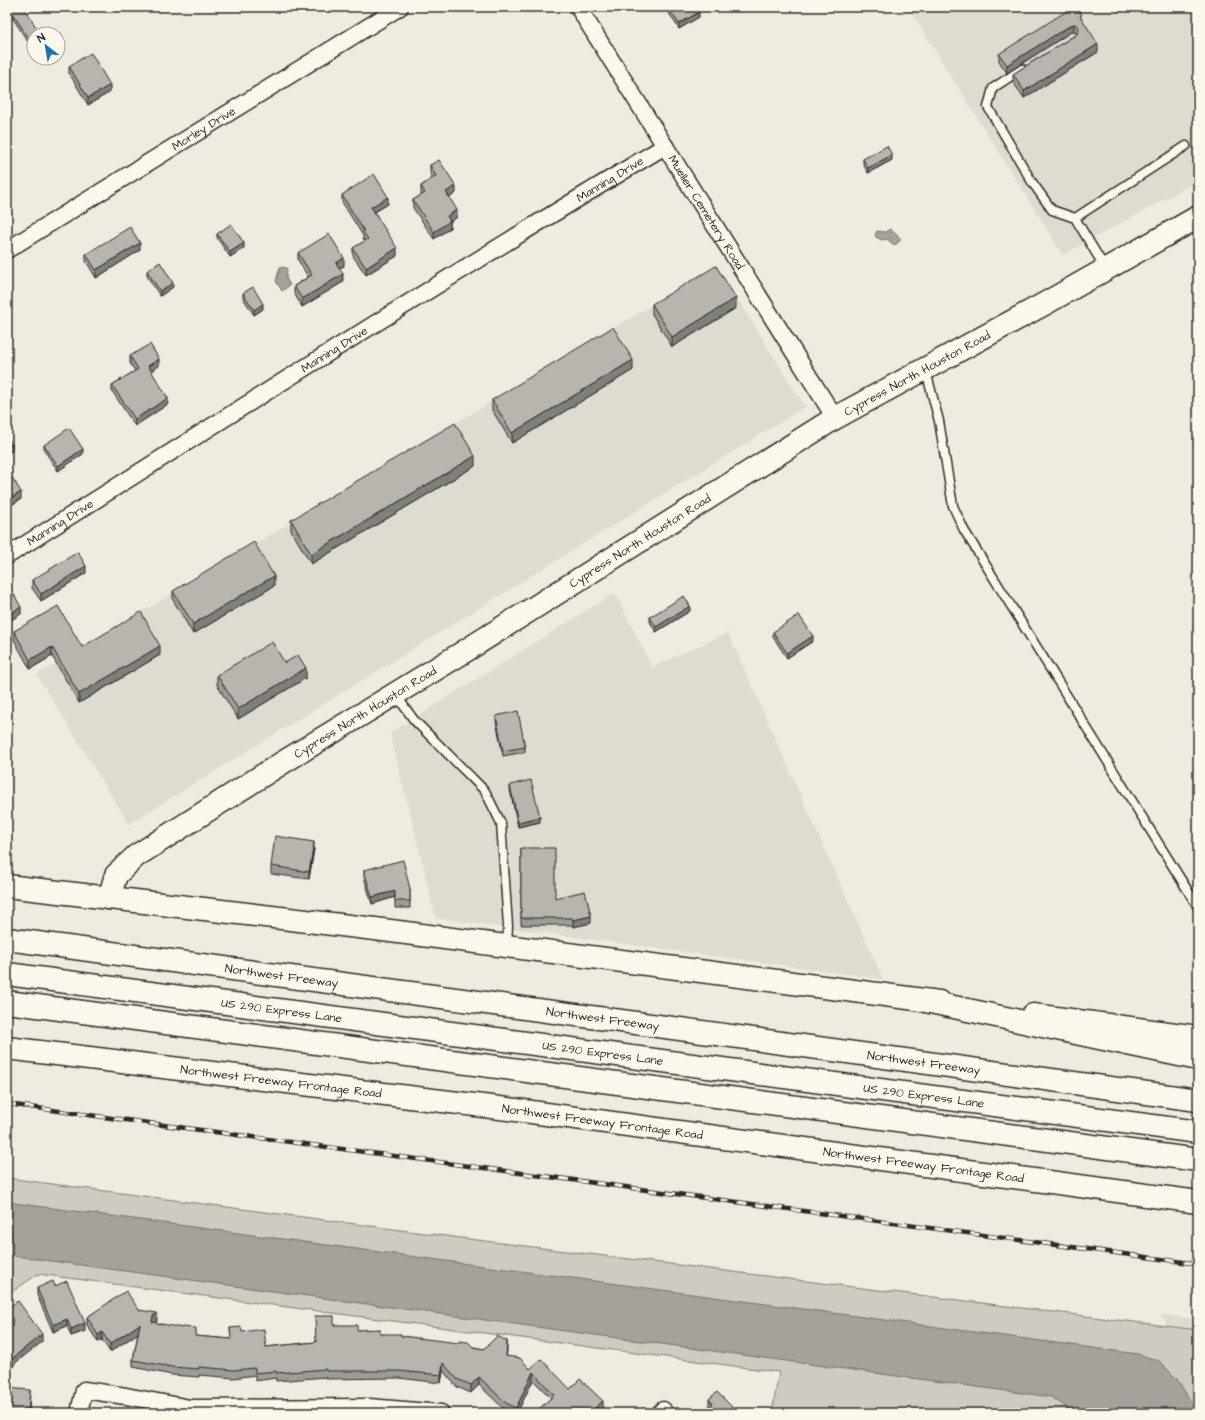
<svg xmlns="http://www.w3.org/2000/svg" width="1205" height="1420" font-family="'Architects Daughter',sans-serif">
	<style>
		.built { fill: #dedbd1 }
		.green { fill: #cecbc2; stroke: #7c7b76 }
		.water { fill: #a4a29a; stroke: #74726e }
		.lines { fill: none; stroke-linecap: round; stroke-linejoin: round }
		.lane-casing { stroke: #2b2b2b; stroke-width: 11 }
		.street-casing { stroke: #2b2b2b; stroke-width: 19 }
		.secondary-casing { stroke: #2b2b2b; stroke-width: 25 }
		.highway-casing { stroke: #2b2b2b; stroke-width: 25 }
		.lane { stroke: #fbf7ec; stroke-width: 8 }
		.street { stroke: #fbf7ec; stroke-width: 16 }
		.secondary { stroke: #fbf7ec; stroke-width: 22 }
		.highway { stroke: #fbf7ec; stroke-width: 22 }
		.rail-casing { stroke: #2b2b2b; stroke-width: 4.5 }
		.rail { stroke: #fbf7ec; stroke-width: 3; stroke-dasharray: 9; stroke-linecap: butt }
		.wall { fill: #9e9c96; stroke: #2b2b2b }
		.shaded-wall { fill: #817f7a; stroke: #2b2b2b }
		.building { fill: #b8b5ae; stroke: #2b2b2b }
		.labels { text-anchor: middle; stroke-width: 4; stroke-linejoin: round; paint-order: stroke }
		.street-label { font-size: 12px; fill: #2b2b2b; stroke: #fbf7ec }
	</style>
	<rect width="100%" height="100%" fill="#eeebe0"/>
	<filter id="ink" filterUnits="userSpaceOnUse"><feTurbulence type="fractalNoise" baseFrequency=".025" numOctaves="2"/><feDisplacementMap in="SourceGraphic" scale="8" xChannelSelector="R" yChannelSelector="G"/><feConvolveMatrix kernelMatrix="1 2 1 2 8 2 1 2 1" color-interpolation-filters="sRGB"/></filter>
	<g filter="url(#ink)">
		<path class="built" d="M908 7H1198V181L1063 255Z
			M717 266 805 407 129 824 37 675Z
			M615 593 652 667 728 633 883 979 436 918 390 733Z
			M1161 1315 1198 1319V1375Z"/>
		<path class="green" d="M7 1178 461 1238 1198 1330V1413H772L779 1372 38 1274 7 1295Z"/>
		<path class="water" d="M890 229 901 239 898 243 894 245 887 239 882 240 876 237 875 235 877 231 885 232Z
			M280 267 287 268 286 278 290 285 282 291 276 281Z
			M7 1202 1138 1354 1159 1361 1177 1379 1198 1413H1069L1066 1407 1051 1397 7 1255Z"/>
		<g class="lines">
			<g class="lane-casing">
				<path id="lane" d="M1022 69 993 88 988 107 1032 182 1052 210 1075 218 1105 268
					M1075 218 1186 146
					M926 371 939 421 953 506 964 530 1198 907
					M396 695 414 720 485 791 501 823 508 926 507 946"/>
			</g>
			<g class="street-casing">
				<g id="street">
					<path id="s1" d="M578 7 835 418"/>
					<path id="s2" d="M7 250 400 7"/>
					<path id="s3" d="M7 556C225 418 443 279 665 146"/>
					<path d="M79 1413 84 1390 126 1396 190 1408 369 1407 441 1413"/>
					<path d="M660 1413 663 1410"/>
				</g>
			</g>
			<g class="secondary-casing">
				<g id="secondary">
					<path d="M7 886 375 929 939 1002"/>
					<path id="s4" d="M109 898 116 875 136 856 282 763 462 653 835 418 1046 303 1198 217"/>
					<path d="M1033 1015 1198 1037"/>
					<path id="s5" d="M7 1048 524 1111 1198 1202"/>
				</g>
			</g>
			<g class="highway-casing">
				<g id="highway">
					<path id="s6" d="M7 939 636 1023 1198 1100"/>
					<path id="s7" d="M7 974 1198 1132"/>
					<path d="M921 1000 1198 1059"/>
					<path d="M7 1002 1198 1160"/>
				</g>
			</g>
			<use href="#lane" class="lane"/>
			<use href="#street" class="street"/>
			<use href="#secondary" class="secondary"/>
			<use href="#highway" class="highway"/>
			<g class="rail-casing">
				<path id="rail" d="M7 1104 1198 1264"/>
			</g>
			<use href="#rail" class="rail"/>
		</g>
		<path class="wall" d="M665 7H696L699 17 679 29Z
			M10 10 40 34H34V42L30 45 10 14Z
			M1082 19 1098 52 1024 98 1013 82V74L1077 34 1078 33 1074 32H1071L1007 73 999 61V54Z
			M69 66 110 92 88 105 69 73Z
			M863 159 892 160 868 173 863 164Z
			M430 165 456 193 449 198 457 217 450 222V228L434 239 413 208V200L422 195 421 194V186L433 178 430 173Z
			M342 195 388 204 375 212 397 256 366 275 353 256V248L365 241 363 239V236L342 202Z
			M217 234 244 248 230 257 217 238Z
			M140 250 96 278 86 261V254Z
			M298 253 344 266 339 268 343 282 302 307 294 293V286L308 277 298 260Z
			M147 271 173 287 160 296 147 276Z
			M243 293 263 309 254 315 243 298Z
			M652 304 736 308 672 347 652 314Z
			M130 356 159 366 151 371 168 404 135 426 112 391V385L135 371 130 363Z
			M633 370 512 443 492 410V400Z
			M44 445 83 454 58 471 44 450Z
			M475 466 311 564 291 530V520Z
			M7 469 21 499 10 506 7 501Z
			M86 573 41 601 32 588V580Z
			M274 586 193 634 173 600V591Z
			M690 611 656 632 650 622V617Z
			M14 631 82 647 160 655 79 703 52 656 30 669 14 640Z
			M773 632 813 641 787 658 773 637Z
			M285 663 306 678 238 719 217 685V675Z
			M496 716 525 747V752L503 756 496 721Z
			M510 785 540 822 518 827 510 790Z
			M521 848 555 898 591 923 573 927 572 925H521Z
			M314 849 309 879 271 874V866Z
			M364 870 410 889V908H395V897L372 904 364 877Z
			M55 1286 85 1331 71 1336 67 1326 53 1332 37 1295V1288Z
			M139 1310 157 1321 154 1323 195 1336 231 1339 230 1328 242 1332 266 1347 315 1342 334 1325 380 1334 401 1336 473 1347 484 1349H507L506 1356 570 1389 603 1408 598 1413H536V1412L551 1398 533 1380 517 1413H510L506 1411 479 1385 471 1393 457 1387 443 1371 441 1383 399 1378 326 1379V1377L276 1381V1378L255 1381V1375L234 1378 199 1375V1377L172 1375 133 1367V1360L138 1333 110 1352 102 1340 98 1342 87 1325V1317Z
			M709 1399 738 1413 710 1407 709 1406Z"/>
		<path class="shaded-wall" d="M699 12V17L679 29V24Z
			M1074 24V32H1071L1007 73V65L1071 25Z
			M34 37V42L30 45V40Z
			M1098 44V52L1024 98V91Z
			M110 85V92L88 105V98Z
			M892 155V160L868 173V168Z
			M456 186V193L446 200V192Z
			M388 197V204L371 214V207Z
			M457 210V217L450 222V228L434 239V232L447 216Z
			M140 243V250L96 278V270Z
			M244 243V248L230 257V252Z
			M397 248V256L366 275V268Z
			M344 258V266L336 270V263Z
			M343 274V282L302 307V299Z
			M173 283V287L160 296V291Z
			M736 298V308L672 347V337Z
			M263 304V309L254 315V310Z
			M159 359V366L148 373V366Z
			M633 360V370L512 443V433Z
			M168 398V404L135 426V419Z
			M12 444V451L7 454V446Z
			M83 449V454L58 471V466Z
			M475 456V466L311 564V554Z
			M21 492V499L10 506V498Z
			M86 566V573L41 601V594Z
			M274 576V586L193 634V624Z
			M690 606V611L656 632V627Z
			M21 607V614L7 623V615Z
			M813 636V641L787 658V653Z
			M160 646V655L79 703V694Z
			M52 647V656L30 669V660Z
			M306 668V678L238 719V709Z
			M540 817V822L518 827V822Z
			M314 842V849L309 879V872Z
			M395 891V897L372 904V897Z
			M591 916V923L573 927V920Z
			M157 1313V1321L153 1324 152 1322 153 1316Z
			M67 1319V1326L53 1332V1325Z
			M85 1323V1331L71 1336V1329Z
			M140 1324V1332L110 1352V1344Z
			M102 1332V1340L98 1342V1335Z
			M42 1334V1342L14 1364V1366L7 1371V1363L14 1357Z
			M507 1341V1349L506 1364V1356Z
			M443 1363V1371L441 1383V1375Z
			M533 1372V1380L517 1413H516V1408Z
			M479 1377V1385L471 1393V1385Z
			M30 1390 29 1413H28Z
			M603 1401V1408L598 1413H592V1411Z"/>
		<path class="building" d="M14 7H23L40 33 34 34V37L30 40 10 10Z
			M668 7H696L699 12 679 24Z
			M1073 7H1077L1082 15 1080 16 1098 44 1024 91 1013 74 1077 34 1079 30 1078 26 1074 24 1071 25 1007 65 999 54Z
			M91 53 110 85 88 98 69 66Z
			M887 146 892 155 868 168 863 159Z
			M439 160 456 186 446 192 457 210 447 216 450 221 434 232 413 200 425 193 421 186 436 176 430 165Z
			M374 174 388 197 371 207 397 248 366 268 353 248 368 239 363 232 364 231 342 195Z
			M231 224 244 243 230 252 217 234Z
			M130 227 140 243 96 270 86 254Z
			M329 234 344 258 336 263 343 274 302 299 294 286 312 275 298 253Z
			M160 262 173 283 160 291 147 271Z
			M716 266 736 298 672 337 652 304Z
			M253 287 263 304 254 310 243 293Z
			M613 327 633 360 512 433 492 400Z
			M150 344 159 359 148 366 168 398 135 419 112 385 138 369 130 356Z
			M455 423 475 456 311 554 291 520Z
			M69 428 83 449 58 466 44 445Z
			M7 436 12 444 7 446Z
			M7 469 21 492 10 498 7 494Z
			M254 542 274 576 193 624 173 591Z
			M78 552 86 566 41 594 32 580Z
			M12 591 21 607 7 615V594Z
			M684 596 690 606 656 627 650 617Z
			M58 606 82 647 141 612 160 646 79 694 52 647 30 660 14 631Z
			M799 615 813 636 787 653 773 632Z
			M272 642 285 663 298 655 306 668 238 709 217 675Z
			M518 711 525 747 503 751 496 716Z
			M531 780 540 817 518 822 510 785Z
			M275 836 314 842 309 872 271 866Z
			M521 848H555V898L585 891 591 916 573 920 572 918H521Z
			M403 860 410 889V901H395V891L372 897 364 870Z
			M53 1281 55 1286 67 1281 85 1323 71 1329 67 1319 53 1325 37 1288Z
			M126 1291 139 1310 157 1313 153 1316 152 1322 182 1328V1327L196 1328 195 1336 231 1339 230 1328 241 1327 242 1332 264 1329 266 1347 316 1342 315 1316H334V1325H357V1330L380 1329V1334H401V1336L459 1343V1341L468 1342 473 1347 484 1349 497 1336 507 1341 506 1356 520 1358 530 1369 541 1359 570 1389 580 1379 603 1401 592 1411 594 1413H537L536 1412 554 1395 533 1372 516 1408 506 1403 479 1377 471 1385 457 1379 443 1363 441 1375 399 1371H326V1369L276 1373V1371L255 1373V1368L234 1370 199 1367V1369L172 1367 133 1360 140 1324 110 1344 102 1332 98 1335 87 1317Z
			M18 1301 42 1334 14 1357V1358L7 1363V1308Z
			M7 1388 30 1390 28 1413H7Z
			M717 1392 738 1413H703L713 1404 709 1399Z"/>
	</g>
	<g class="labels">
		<g class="street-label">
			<text dy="4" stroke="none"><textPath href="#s2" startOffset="231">Morley Drive</textPath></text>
			<text dy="4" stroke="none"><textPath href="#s3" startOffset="711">Manning Drive</textPath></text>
			<text dy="4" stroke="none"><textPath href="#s1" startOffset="242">Mueller Cemetery Road</textPath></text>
			<text dy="4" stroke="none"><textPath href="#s3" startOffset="387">Manning Drive</textPath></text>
			<text dy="4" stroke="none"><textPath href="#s4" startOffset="970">Cypress North Houston Road</textPath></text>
			<text dy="4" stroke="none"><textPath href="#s3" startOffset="63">Manning Drive</textPath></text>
			<text dy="4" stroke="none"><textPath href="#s4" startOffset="646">Cypress North Houston Road</textPath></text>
			<text dy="4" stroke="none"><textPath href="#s4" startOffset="322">Cypress North Houston Road</textPath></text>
			<text dy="4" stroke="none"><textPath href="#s6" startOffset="277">Northwest Freeway</textPath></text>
			<text dy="4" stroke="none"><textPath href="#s7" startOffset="277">US 290 Express Lane</textPath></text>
			<text dy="4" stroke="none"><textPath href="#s6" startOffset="601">Northwest Freeway</textPath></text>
			<text dy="4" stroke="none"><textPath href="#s7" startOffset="601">US 290 Express Lane</textPath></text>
			<text dy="4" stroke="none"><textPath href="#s6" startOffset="925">Northwest Freeway</textPath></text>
			<text dy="4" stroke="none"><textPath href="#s5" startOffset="276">Northwest Freeway Frontage Road</textPath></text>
			<text dy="4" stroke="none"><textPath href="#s7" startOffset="925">US 290 Express Lane</textPath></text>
			<text dy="4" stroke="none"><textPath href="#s5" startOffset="600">Northwest Freeway Frontage Road</textPath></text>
			<text dy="4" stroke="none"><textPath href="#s5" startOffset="924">Northwest Freeway Frontage Road</textPath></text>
		</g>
	</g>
	<rect width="1205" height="1420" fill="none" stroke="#fbf7ec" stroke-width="24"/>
	<rect x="12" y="12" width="1181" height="1396" fill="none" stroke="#2b2b2b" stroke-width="1.5" filter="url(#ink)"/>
	<g transform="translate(46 46) rotate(329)"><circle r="19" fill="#fbf7ec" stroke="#a8a59f"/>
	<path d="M0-3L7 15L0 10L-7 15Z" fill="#1f6fb2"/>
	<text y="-6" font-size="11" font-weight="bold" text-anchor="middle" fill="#2b2b2b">N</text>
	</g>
</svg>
